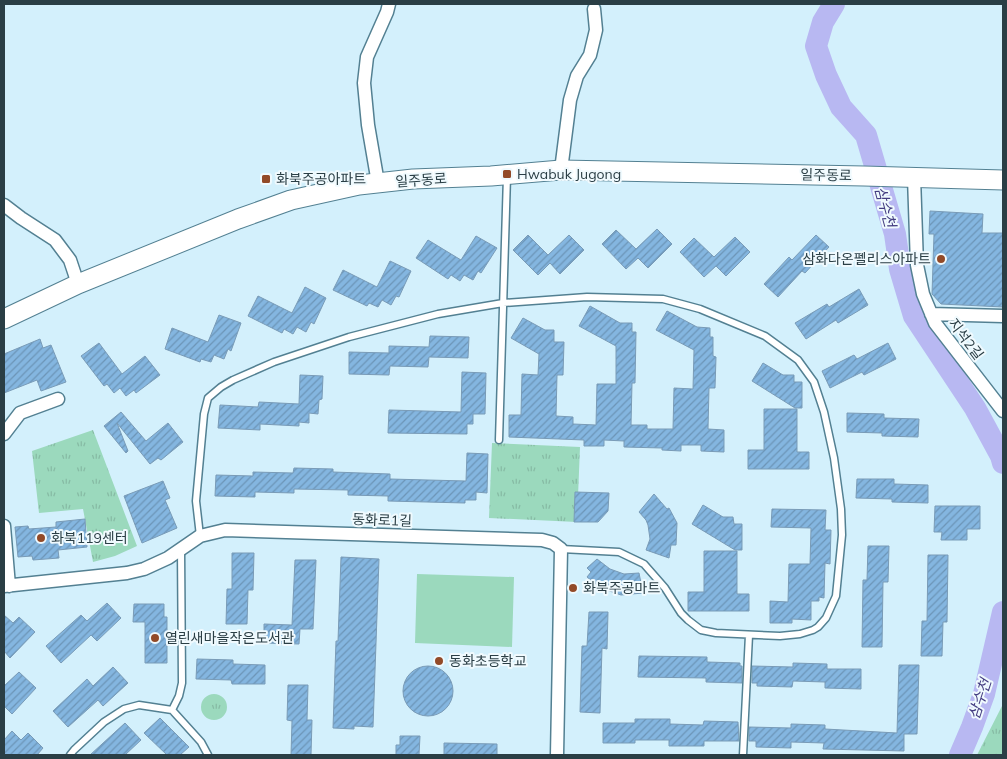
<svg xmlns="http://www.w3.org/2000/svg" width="1007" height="759" font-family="Mulish,'Noto Sans KR',sans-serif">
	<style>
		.grass { fill: url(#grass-tufts) }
		.pitch { fill: #9bd9bd }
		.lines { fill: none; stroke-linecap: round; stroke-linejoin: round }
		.river { stroke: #b8b8f2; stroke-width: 22 }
		.building { fill: url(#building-hatch); stroke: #799bb7 }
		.lane-casing { stroke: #538092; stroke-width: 9 }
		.street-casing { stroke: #538092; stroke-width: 15 }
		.secondary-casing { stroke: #538092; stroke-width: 21 }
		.lane { stroke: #fff; stroke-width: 6 }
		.street { stroke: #fff; stroke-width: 12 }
		.secondary { stroke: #fff; stroke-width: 19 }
		.poi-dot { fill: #924a28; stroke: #f0fafe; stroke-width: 2 }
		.labels { text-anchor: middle; stroke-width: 4; stroke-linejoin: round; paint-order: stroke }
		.poi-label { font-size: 14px; fill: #2a3e45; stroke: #f0fafe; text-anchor: start }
		.street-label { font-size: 14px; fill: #2a3e45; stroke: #f0fafe }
		.water-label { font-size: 15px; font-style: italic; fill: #443d81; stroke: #f0fafe }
	</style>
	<defs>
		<pattern id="grass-tufts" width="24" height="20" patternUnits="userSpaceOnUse" patternTransform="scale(1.25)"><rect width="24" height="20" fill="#9bd9bd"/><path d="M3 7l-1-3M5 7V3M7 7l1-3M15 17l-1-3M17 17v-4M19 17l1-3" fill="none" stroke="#86bba4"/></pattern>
		<pattern id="building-hatch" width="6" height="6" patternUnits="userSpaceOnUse" patternTransform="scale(1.25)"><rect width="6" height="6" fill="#84b6e0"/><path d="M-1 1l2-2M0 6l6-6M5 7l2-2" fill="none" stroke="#6c95b7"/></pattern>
	</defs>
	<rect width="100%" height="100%" fill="#d3f0fc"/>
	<path class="grass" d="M93 430 137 546 115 556 93 562 83 509 39 513 32 451Z
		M492 443 580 447 577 522 489 518Z
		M201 707a13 13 0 1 1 26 0a13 13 0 1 1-26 0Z
		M1003 704V755H977Z"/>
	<path class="pitch" d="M417 574 514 577 512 647 415 643Z"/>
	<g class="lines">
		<path class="river" d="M834 4 823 22 816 46 826 75 841 107 866 135 895 234 900 269 914 316 975 408 1001 456 1003 463
			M960 755 972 727 984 694 1003 612"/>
	</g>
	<path class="building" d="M930 211 983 214 982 233H1003V307L941 304 932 294 934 234H929Z
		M657 229 672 244 648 268 638 258 626 269 602 244 616 230 636 249Z
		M528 235 548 255 569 235 584 250 560 274 550 263 538 275 513 250Z
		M816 235 829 247 805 273 802 271 778 297 764 284 789 257 792 260Z
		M476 236 497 248 481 273 478 271 473 280 464 275 460 281 451 275 448 279 416 258 428 240 461 260Z
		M735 237 750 252 726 276 716 266 704 277 680 252 694 238 714 257Z
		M390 261 411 271 399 297 396 296 391 305 382 300 378 307 369 303 367 306 333 290 343 270 377 287Z
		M305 287 326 298 314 324 311 322 306 332 297 327 293 334 284 329 282 333 248 316 258 296 292 313Z
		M859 289 868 305 838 323 836 320 806 339 795 323 827 304 829 307Z
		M590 306 620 323H632V332H636L635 383H632L631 425H647V429H673L674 388 693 389 694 350 656 330 667 311 697 327 710 328V337H713V356L716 357 715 388H709L708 429 724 430V452L701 451V445H681V451L662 450V448L624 447V441L604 440V446H584V440L509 437V415H521L522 374 538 375 539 354 511 338 523 318 545 330H554V342H564L563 375H557L556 416 573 417V424L596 425 597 384H616V346L579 326Z
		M219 315 241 323 231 351 228 349 224 359 214 355 211 362 201 359 200 362 165 349 172 328 208 342Z
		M430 336 469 337 468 358 429 357 428 367 390 366 389 375 349 374V352L389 353V346L429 347Z
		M40 339 43 348 51 345 66 382 41 391 37 380 4 393V354Z
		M99 343 122 374 145 356 160 375 136 393 134 390 126 396 120 388 114 393 107 384 104 386 81 356Z
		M888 343 896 359 864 375 862 372 830 388 822 371 854 355 857 359Z
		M763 363 783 375H794V382H802V408H795L752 381Z
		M462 372 486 373 485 414H473V424H467V434L388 433 389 410 461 412Z
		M300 375 323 376 322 399 319 400 318 414 309 413V423L299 422V426L260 424V430L218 428 220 405 258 407 259 402 299 404Z
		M764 409H797V452H809V469H748V450H764Z
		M121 412 146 441 168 423 183 442 161 460 158 458 150 464 117 423 128 451 126 453 104 426Z
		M847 413 884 414V418L919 419 918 437 882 436V433L847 432Z
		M467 453 488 454 487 493 476 492V500H465V503L388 501V496L348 495V490L294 489V493L255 492V497L215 496 216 475 253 476V472L293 473 294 468 333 469V472L390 474V479L466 481Z
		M857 479H894V484L928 485V503L892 502V499L856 498Z
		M163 481 170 498 165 500 177 528 142 543 124 496Z
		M575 492 609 493 608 511 598 522H574Z
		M654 494 667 509 669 508 677 523 676 545H671L669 558 646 550 650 539 648 525 646 520 639 512Z
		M703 505 723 517H733L734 524H742V550H735L692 524Z
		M935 506H980V529H967V540H941L942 532H934Z
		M772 509 826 510 825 530H831L830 564 825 563 824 598 819 597V601H811V620L792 619V623H770V601L788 602 789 564H810L811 528 771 527Z
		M85 519 87 547 58 550 59 558 33 560 32 556 18 557 15 527 28 526 29 529 56 527V522Z
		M868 546H889L888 582H883L882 647H862L863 580H867Z
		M704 551H737V594H749V611H688V592H704Z
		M232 553H254L253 590H248L247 624H226L227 589H232Z
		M928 555H948L947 622H943L942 656H921L922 621H927Z
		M341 557 379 559 373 727 354 726V729L333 728 336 641H338Z
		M597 559 610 569 624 574 639 573 643 593 621 595 601 588 587 577 591 572 587 568Z
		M295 560H316L313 629H300L299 644 264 643V624L292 625Z
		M107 603 121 618 97 641 91 635 61 663 46 646 81 615 87 621Z
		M134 604H164V617H167V663H145V622H133Z
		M589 612H608L607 649 602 648 600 713 580 712 582 646H587Z
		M4 615 13 623 19 617 35 632 10 658 4 651Z
		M639 656 707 657V662L740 663V666H742V683L706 682V678L638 677Z
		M197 659 233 660V664L265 665V684H232L231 680 196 679Z
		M793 663 827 664V669H861V689L825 688V682L793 681 792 687 757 686V683H752V666L793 667Z
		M899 665H919L917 734H904V751L823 749 824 743 791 742V748L756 747V741H749V727L791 728V724L825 725V729L897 733Z
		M403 691a25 25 0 1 1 50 0a25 25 0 1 1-50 0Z
		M113 667 128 683 103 706 98 700 68 727 53 711 87 679 93 686Z
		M19 672 36 688 12 714 4 706V686Z
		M288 685H308L307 720H312L311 755H291L292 721 287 720Z
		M160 718 189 747 180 755H167L144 733Z
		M635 719H670V724L703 725 704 721 738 722 739 741H704V746H669V740H635V743H603V723H635Z
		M125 723 141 740 125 755H90Z
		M12 731 21 740 28 733 43 748 37 755H4V740Z
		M400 736H420L419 755H396V745H400Z
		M444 743 497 744V755H444Z"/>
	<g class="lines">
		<g class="lane-casing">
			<path id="lane" d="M499 440 507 176
				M200 536 196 501 204 414 208 398 221 387 233 380 274 362 349 337 438 314 503 303 587 297 663 299 700 309 765 336 798 360 814 382 824 412 834 458 841 509 842 535 836 596 826 618 818 627 813 630 800 634 780 636 716 633 701 630 688 620 681 613 665 588 644 564 619 552 561 549
				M172 710 179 696 182 683 181 549
				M70 755 74 750 104 722 124 709 139 705 172 710 201 742 208 755
				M743 755 749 635"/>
		</g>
		<g class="street-casing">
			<path id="street" d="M561 170 570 100 577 76 590 55 596 30 594 9
				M914 177 917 265 923 294 935 323 1003 411
				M378 183 368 125 364 83 367 57 387 12 389 4
				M4 205 21 218 55 240 70 260 78 284
				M931 314 1003 316
				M4 434 20 413 58 399
				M4 526 9 586
				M4 586 127 573 144 569 168 558 200 536 225 530 542 540 553 543 561 549 557 755"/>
		</g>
		<g class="secondary-casing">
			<path id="secondary" d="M4 319 78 284 238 219 291 200 359 185 413 179 491 176 561 170 864 176 1003 180"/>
		</g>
		<use href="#lane" class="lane"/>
		<use href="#street" class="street"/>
		<use href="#secondary" class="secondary"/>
	</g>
	<g class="poi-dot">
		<rect x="502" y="169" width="10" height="10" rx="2.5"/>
		<rect x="261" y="174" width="10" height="10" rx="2.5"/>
		<circle cx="941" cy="259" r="5"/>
		<circle cx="41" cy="538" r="5"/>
		<circle cx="573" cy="588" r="5"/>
		<circle cx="155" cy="638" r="5"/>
		<circle cx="439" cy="661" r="5"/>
	</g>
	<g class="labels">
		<g class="poi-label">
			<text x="517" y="179">Hwabuk Jugong</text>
			<text x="276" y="184">화북주공아파트</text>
			<text x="931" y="264" text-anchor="end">삼화다온펠리스아파트</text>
			<text x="51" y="543">화북119센터</text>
			<text x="583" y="593">화북주공마트</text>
			<text x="165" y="643">열린새마을작은도서관</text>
			<text x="449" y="666">동화초등학교</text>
		</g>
		<g class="street-label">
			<text transform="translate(826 175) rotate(1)" y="5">일주동로</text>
			<text transform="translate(421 180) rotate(-4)" y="5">일주동로</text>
			<text transform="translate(966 339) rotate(53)" y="5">지석2길</text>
			<text transform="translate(382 520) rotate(2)" y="5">동화로1길</text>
		</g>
		<g class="water-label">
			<text transform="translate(885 207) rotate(75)" y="5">삼수천</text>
			<text transform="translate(980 699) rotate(-72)" y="5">삼수천</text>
		</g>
	</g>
	<rect width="1007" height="759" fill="none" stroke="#2a3e45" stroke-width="10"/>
</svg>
